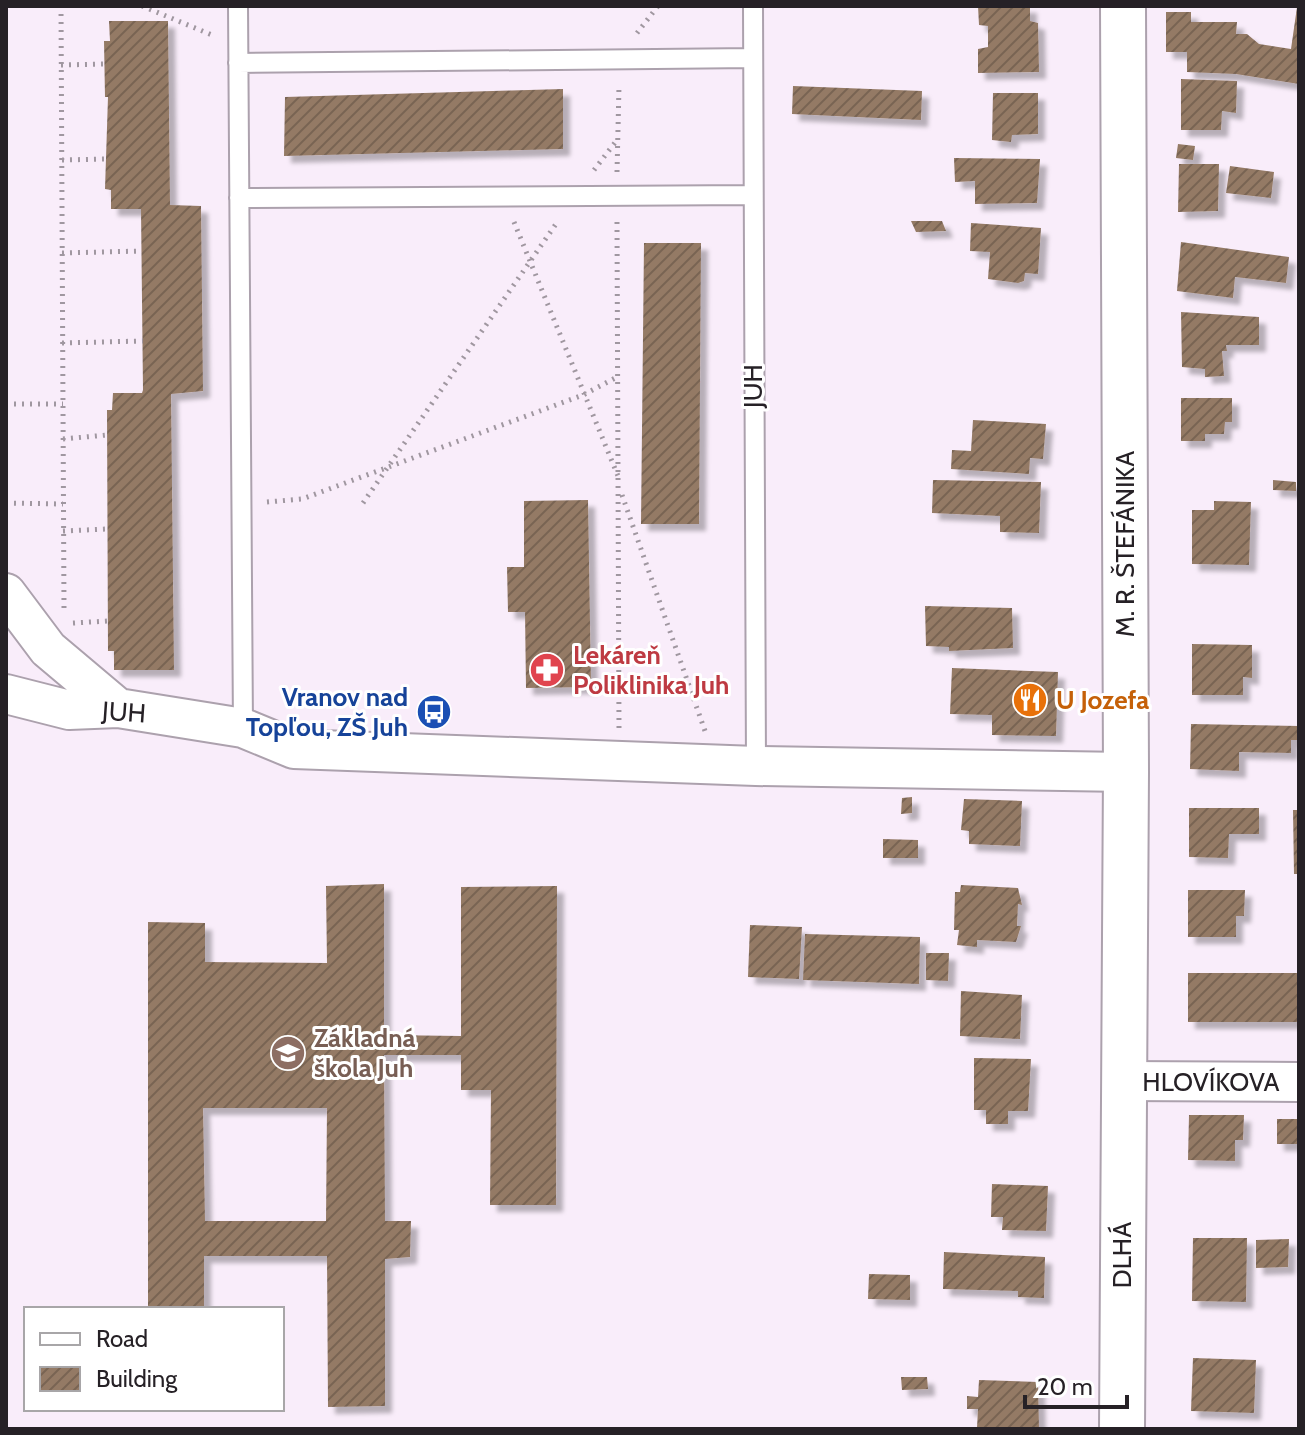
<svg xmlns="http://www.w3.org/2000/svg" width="1305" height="1435" font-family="Cabin,sans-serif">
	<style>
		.building { fill: url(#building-hatch); fill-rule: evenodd; filter: url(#shadow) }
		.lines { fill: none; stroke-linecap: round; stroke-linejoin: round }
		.service-casing { stroke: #aca1ad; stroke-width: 22 }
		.minor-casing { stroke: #aca1ad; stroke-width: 42 }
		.tertiary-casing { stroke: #aca1ad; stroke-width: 48 }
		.path { stroke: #a097a0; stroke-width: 5; stroke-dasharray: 2 6; stroke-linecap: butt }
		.service { stroke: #fff; stroke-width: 18 }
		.minor { stroke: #fff; stroke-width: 38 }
		.tertiary { stroke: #fff; stroke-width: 44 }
		.labels { text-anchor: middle; stroke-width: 6; stroke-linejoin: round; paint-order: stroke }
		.street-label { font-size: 26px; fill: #262126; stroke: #fff }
		.health-label { font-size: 26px; font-weight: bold; fill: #be3a42; stroke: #fff; text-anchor: start }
		.transit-label { font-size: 26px; font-weight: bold; fill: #164399; stroke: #fff; text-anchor: end }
		.food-label { font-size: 26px; font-weight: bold; fill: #c56008; stroke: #fff; text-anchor: start }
		.education-label { font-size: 26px; font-weight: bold; fill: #785e54; stroke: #fff; text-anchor: start }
	</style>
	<defs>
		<pattern id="building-hatch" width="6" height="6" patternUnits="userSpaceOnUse" patternTransform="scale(2)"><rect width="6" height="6" fill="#947a65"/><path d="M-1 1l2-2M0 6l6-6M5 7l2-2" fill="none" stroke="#796453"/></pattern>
		<filter id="shadow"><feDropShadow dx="7" dy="7" stdDeviation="2" flood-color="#0004"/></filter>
	</defs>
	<rect width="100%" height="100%" fill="#f9edfa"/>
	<path class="building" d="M978 6H1030V21L1038 23 1039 72 978 73V49L988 47V26L979 25Z
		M1297 7 1299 84 1236 74 1187 72V52H1166V12H1191V22H1237L1236 34H1247L1259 44 1291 49Z
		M109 21H168L170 205 201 206 203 391 171 394 174 670H114V651H108L107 410H112L113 393H142L143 390 141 209H111V190L105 189 108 97H105L104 41H110Z
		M1181 79 1237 81 1236 113 1222 111 1221 130H1181Z
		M793 86 922 91 921 120 792 114Z
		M563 89V149L284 156 285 97Z
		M993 93H1038V134L1012 135 1011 142 992 140Z
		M1178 144 1195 146 1193 160 1176 158Z
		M954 158 1040 159 1037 203 975 204V181L955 182Z
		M1179 164H1219L1218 211 1178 212Z
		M1230 166 1274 172 1271 198 1226 193Z
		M911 221H942L946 231 916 232Z
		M971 223 1041 228 1038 274 1025 273 1024 281 1018 283 988 279 990 252 970 251Z
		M1181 242 1289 257 1286 283 1235 277 1233 298 1177 291Z
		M644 243H701L699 524H641Z
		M1181 312 1259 317V345H1226L1227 351H1222L1224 376 1205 377V369L1182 367Z
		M1181 398H1232V422H1225L1224 434H1205V441H1181Z
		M973 420 1046 424 1043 459 1030 458 1029 474 951 469 952 450 971 451Z
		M933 480 1041 482 1039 533 1000 532V516L932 513Z
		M1273 480 1296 482V491L1273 490Z
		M588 500 591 687 526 688 525 612H508L507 567H524V501Z
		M1214 501 1251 502 1249 565 1192 564V510H1214Z
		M925 606 1012 608 1013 648 949 651V647L926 646Z
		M1192 644 1252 645V678L1243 677V695H1192Z
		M952 668 1058 672 1056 736 992 735V715L950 714Z
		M1191 724 1299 726V740H1291V753L1239 752V771L1190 769Z
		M912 797V813L901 814 902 798Z
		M964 799 1022 801 1020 846 969 844V831L961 830Z
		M1189 808H1259V834H1229L1228 858 1189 857Z
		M1293 810H1299V874H1294Z
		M883 839 918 840V858H883Z
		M384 884V1035L461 1036V887L557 886 556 1205H490L491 1090H461V1055H384L385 1221H411L410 1257 385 1259V1406L328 1407 327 1256H204V1309H148V922L205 923V962L327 963 326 886ZM203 1108H327L326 1221H205Z
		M961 885 1018 888 1022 905 1018 904 1017 926H1021L1016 942 977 940V947L957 945 959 930H954L955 892H960Z
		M1188 890H1245L1244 916H1236V937H1188Z
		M750 925 802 927 799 979 748 977Z
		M805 934 920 937 919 984 803 980Z
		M926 953H949L948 981 926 980Z
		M1188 973H1299V1022H1188Z
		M961 991 1022 995 1020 1039 960 1036Z
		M974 1058 1031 1059 1028 1111H1008V1124H986V1110H974Z
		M1189 1115H1244L1243 1140H1235V1161L1188 1160Z
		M1277 1119H1299V1144H1277Z
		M992 1184 1048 1186 1046 1231 1002 1230 1003 1217H991Z
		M1193 1238H1247L1246 1302 1192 1301Z
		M1289 1239 1288 1267 1256 1268V1240Z
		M944 1252 1045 1257 1044 1298 1018 1297V1291L943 1289Z
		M869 1274 910 1275V1300L868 1299Z
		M1193 1358 1256 1360 1254 1413 1191 1411Z
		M901 1377H927L928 1389 902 1390Z
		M979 1380 1038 1382 1039 1429 977 1428 978 1409H967V1396L978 1397Z"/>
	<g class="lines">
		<g class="service-casing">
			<path id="service" d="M238 6 243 728
				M753 6 756 766
				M238 63 753 58
				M239 198 752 195"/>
		</g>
		<g class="minor-casing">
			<path id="minor" d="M6 593 48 649 118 708
				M6 694 69 710 118 708 243 728 294 749 756 766 1126 772
				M1123 1081 1299 1082"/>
		</g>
		<g class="tertiary-casing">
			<path id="tertiary" d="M1122 1429 1126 772 1123 6"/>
		</g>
		<path class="path" d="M61 6 64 608
			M142 6 212 35
			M637 33 658 6
			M61 65 104 64
			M62 160 105 159
			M594 170 617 140
			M617 172 619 86
			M514 222 618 476
			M617 222 619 728
			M62 253 142 251
			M62 343 143 341
			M6 404H63
			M63 439 107 435
			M622 495 705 731
			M267 502 302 499 583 395 619 376
			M6 503 63 504
			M363 503 558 221
			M63 531 107 529
			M73 623 108 621"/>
		<use href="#service" class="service"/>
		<use href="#minor" class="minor"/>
		<use href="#tertiary" class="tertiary"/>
	</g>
	<defs>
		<g id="pharmacy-disc" transform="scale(1.8)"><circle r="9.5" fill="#e0444e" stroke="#fff"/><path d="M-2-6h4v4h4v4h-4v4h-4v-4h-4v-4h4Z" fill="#fff"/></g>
		<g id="restaurant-disc" transform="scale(1.8)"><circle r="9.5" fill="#e8710a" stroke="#fff"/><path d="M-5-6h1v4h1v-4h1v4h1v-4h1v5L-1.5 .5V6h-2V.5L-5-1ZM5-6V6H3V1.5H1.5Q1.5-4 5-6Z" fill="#fff"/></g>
		<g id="bus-disc" transform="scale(1.8)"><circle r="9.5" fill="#1a4fb4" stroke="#fff"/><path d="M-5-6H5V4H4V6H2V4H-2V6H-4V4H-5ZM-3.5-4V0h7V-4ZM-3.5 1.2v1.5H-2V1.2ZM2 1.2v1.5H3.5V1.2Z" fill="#fff"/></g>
		<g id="school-disc" transform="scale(1.8)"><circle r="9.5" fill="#8d6e63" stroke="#fff"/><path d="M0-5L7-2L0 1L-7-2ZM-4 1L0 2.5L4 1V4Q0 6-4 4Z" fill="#fff"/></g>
	</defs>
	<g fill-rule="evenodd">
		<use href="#pharmacy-disc" x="547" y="670"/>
		<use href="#restaurant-disc" x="1030" y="700"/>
		<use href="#bus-disc" x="434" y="712"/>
		<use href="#school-disc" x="288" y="1053"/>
	</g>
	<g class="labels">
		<g class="street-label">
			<text transform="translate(753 386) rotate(-90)" y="9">JUH</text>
			<text transform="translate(1125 544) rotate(-90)" y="9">M. R. ŠTEFÁNIKA</text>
			<text transform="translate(124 712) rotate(4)" y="9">JUH</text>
			<text x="1211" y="1091">HLOVÍKOVA</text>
			<text transform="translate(1122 1255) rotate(-90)" y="9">DLHÁ</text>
		</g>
		<g class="health-label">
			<text x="573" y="664">Lekáreň<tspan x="573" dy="30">Poliklinika Juh</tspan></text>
		</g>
		<g class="transit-label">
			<text x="408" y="706">Vranov nad<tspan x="408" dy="30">Topľou, ZŠ Juh</tspan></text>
		</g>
		<g class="food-label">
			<text x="1056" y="709">U Jozefa</text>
		</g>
		<g class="education-label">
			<text x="314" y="1047">Základná<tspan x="314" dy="30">škola Juh</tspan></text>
		</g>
	</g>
	<rect width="1305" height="1435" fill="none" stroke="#262126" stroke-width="16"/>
	<rect x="24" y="1307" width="260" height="104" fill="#ffffff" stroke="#a8a6a8" stroke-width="2"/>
	<rect x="40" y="1333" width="40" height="12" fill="#ffffff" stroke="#a8a6a8" stroke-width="2"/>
	<text x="96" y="1347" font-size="24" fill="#262126">Road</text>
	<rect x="40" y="1367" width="40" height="24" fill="url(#building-hatch)" stroke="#a8a6a8" stroke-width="2"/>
	<text x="96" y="1387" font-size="24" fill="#262126">Building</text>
	<path d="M1025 1395v12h102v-12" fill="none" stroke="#262126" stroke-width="4"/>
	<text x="1037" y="1395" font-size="24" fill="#262126" stroke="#ffffff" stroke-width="6" paint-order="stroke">20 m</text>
</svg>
